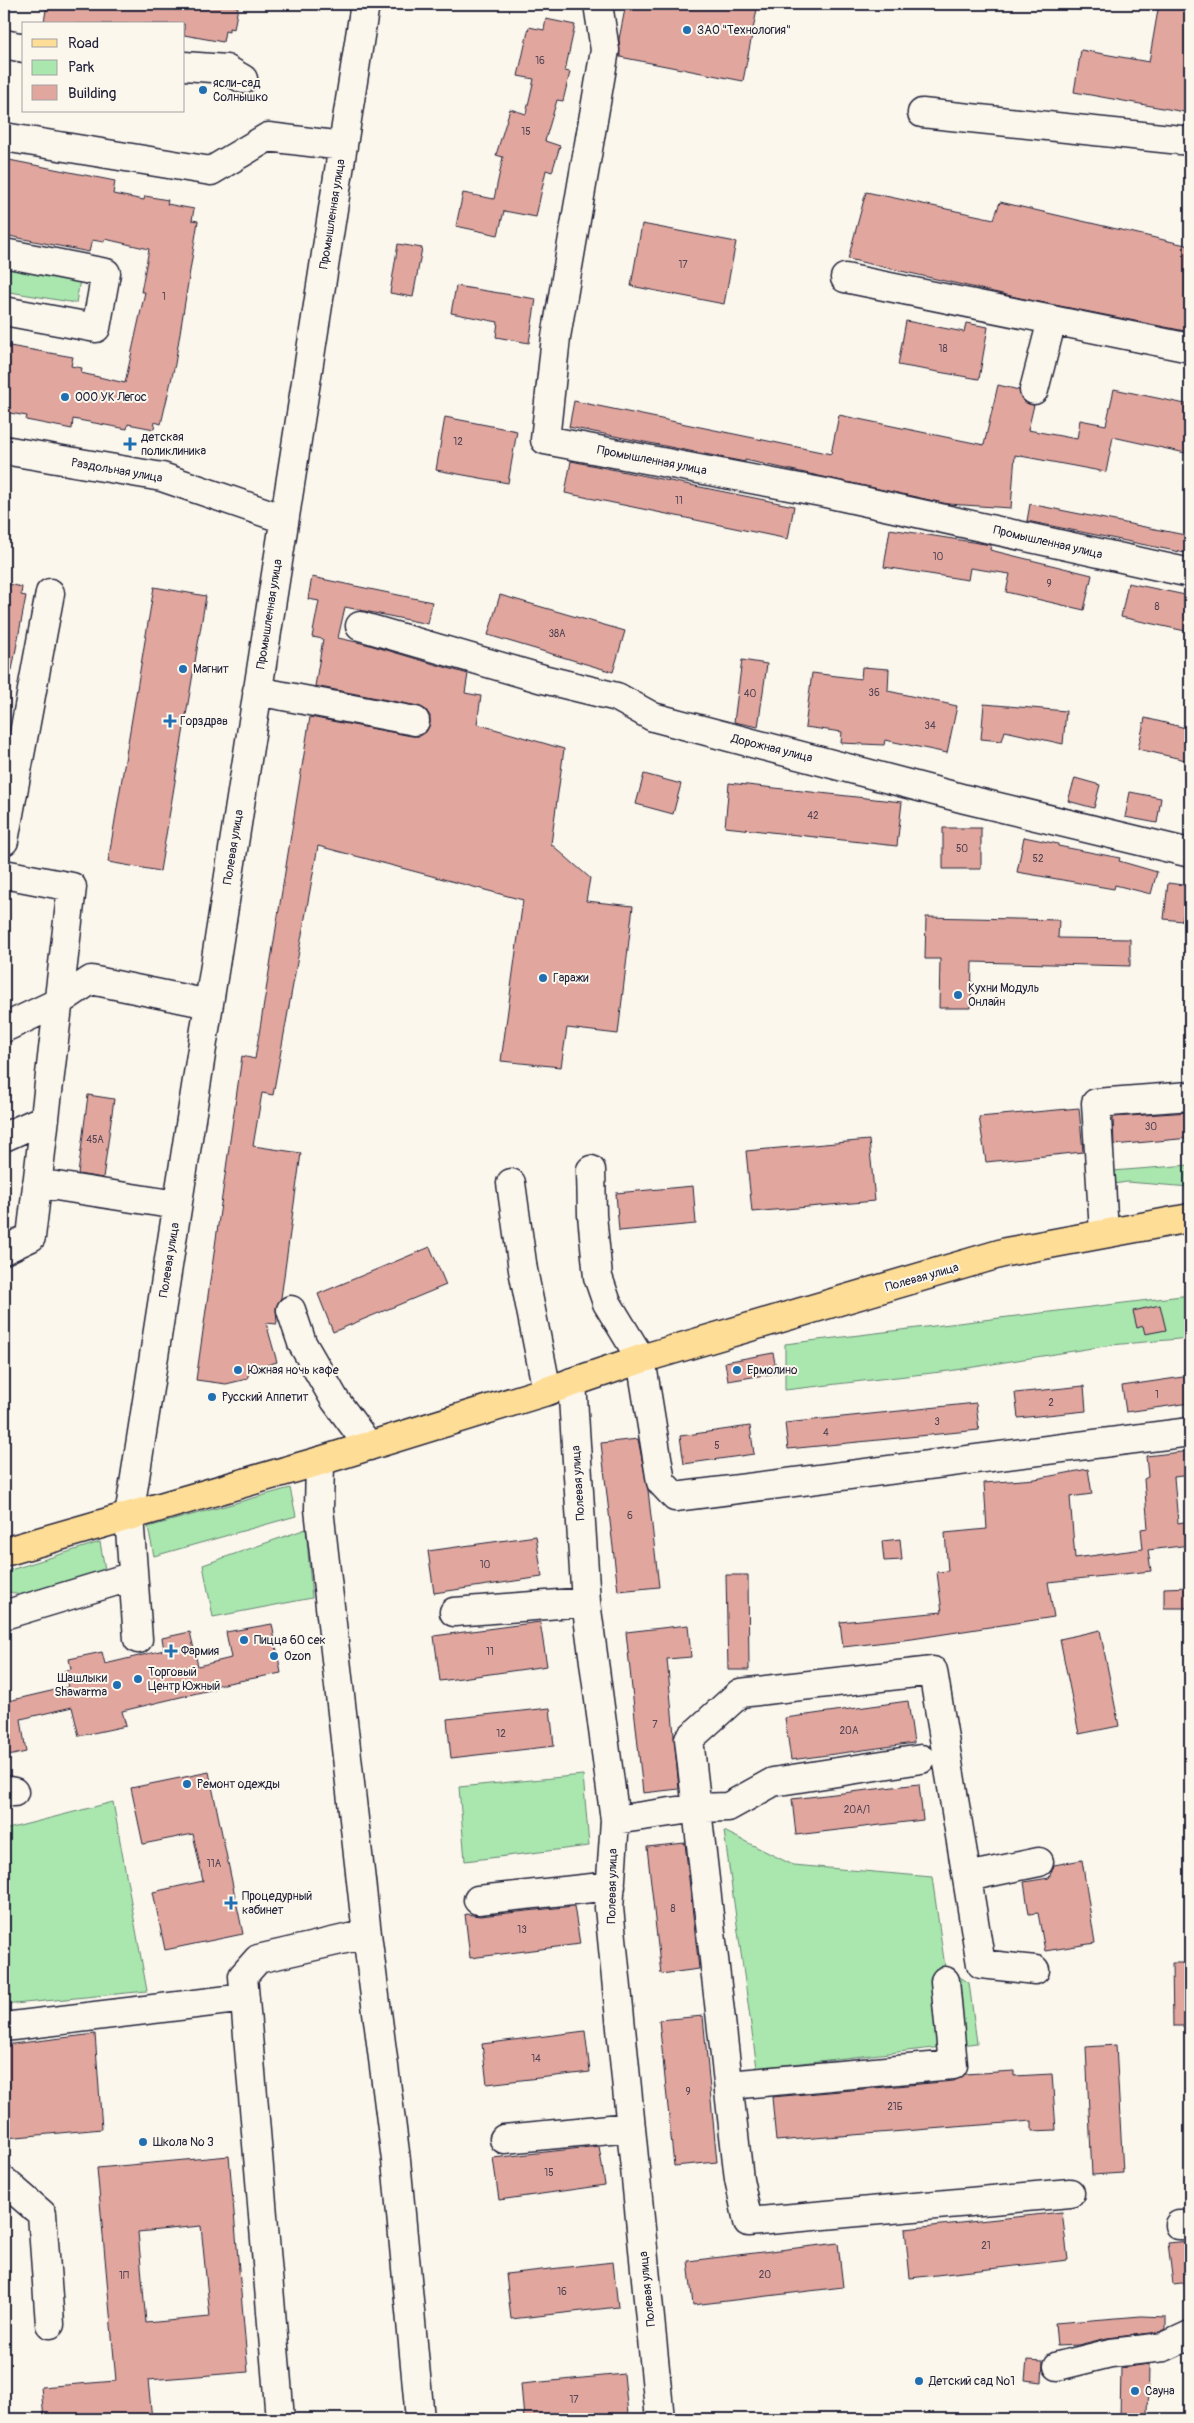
<svg xmlns="http://www.w3.org/2000/svg" width="1194" height="2423" font-family="Pangolin,sans-serif">
	<style>
		.green { fill: #a9e7ae; stroke: #668474 }
		.building { fill: #e1a79e; stroke: #22223b; fill-rule: evenodd }
		.lines { fill: none; stroke-linecap: round; stroke-linejoin: round }
		.minor-casing { stroke: #22223b; stroke-width: 31 }
		.major-casing { stroke: #22223b; stroke-width: 31 }
		.minor { stroke: #fbf7ec; stroke-width: 28 }
		.major { stroke: #fedd96; stroke-width: 28 }
		.poi-dot { fill: #1f6fb2; stroke: #fbf7ec; stroke-width: 2 }
		.labels { text-anchor: middle; stroke-width: 4; stroke-linejoin: round; paint-order: stroke }
		.number-label { font-size: 10px; fill: #524354 }
		.poi-label { font-size: 12px; fill: #22223b; stroke: #fbf7ec; text-anchor: start }
		.street-label { font-size: 12px; fill: #22223b; stroke: #fbf7ec }
	</style>
	<rect width="100%" height="100%" fill="#fbf7ec"/>
	<filter id="ink" filterUnits="userSpaceOnUse"><feTurbulence type="fractalNoise" baseFrequency=".02" numOctaves="2"/><feDisplacementMap in="SourceGraphic" scale="10" xChannelSelector="R" yChannelSelector="G"/><feConvolveMatrix kernelMatrix="1 2 1 2 8 2 1 2 1" color-interpolation-filters="sRGB"/></filter>
	<g filter="url(#ink)">
		<path class="green" d="M4 268 80 280 76 303 4 291Z
			M1190 1165V1187L1127 1182 1101 1186 1112 1171Z
			M1190 1295V1338L1111 1345 949 1371 785 1390V1344Z
			M290 1488 296 1516 154 1556 148 1527Z
			M306 1529 312 1598 213 1617 203 1565Z
			M100 1542 106 1575 29 1599 11 1592 4 1594V1572Z
			M583 1775 589 1846 465 1861 459 1787Z
			M113 1802 147 1991 4 2005V1830Z
			M724 1831 793 1865 932 1877 945 1967 969 1983 977 2043 757 2068Z"/>
		<path class="building" d="M47 4H234V6L238 7 234 29 229 28V32L225 31 223 42 184 35V24H54L44 22Z
			M626 4H758L743 81 620 57 619 39Z
			M1159 4H1190V113L1074 92 1081 50 1149 62Z
			M546 19 575 25 565 71 570 72 563 101 557 100 545 141 560 146 552 172 546 170 536 217 504 211 498 235 456 226 463 193 494 199 503 157 496 155 510 109 526 114 534 79 518 76 529 27 544 30Z
			M4 159 115 181 113 194 144 200 145 196 168 200 167 204 194 209 192 220 198 221 175 364 161 424 155 422 154 429 128 424 127 429 73 419 72 429 26 420 27 416 4 412V345L73 357 71 366 82 368 81 373 125 383 145 292H141L149 249 105 239 104 242 92 240 89 252 4 235Z
			M866 192 994 219 1000 202 1190 246V332L1020 298 848 259Z
			M642 224 736 242 724 304 631 286Z
			M398 244 422 248 413 297 390 293Z
			M456 286 536 299 529 343 496 337 498 322 451 313Z
			M906 321 964 332 966 323 988 327 979 379 898 365Z
			M998 385 1019 390 1023 401 1034 405 1028 430 1077 439 1080 420 1106 425 1114 389 1190 405V454L1113 437 1106 472 1015 455 1011 508 948 504 745 460V462L569 427 574 401 831 454 839 415 984 445Z
			M445 417 517 431 508 483 436 470Z
			M571 461 794 506 788 539 565 493Z
			M1030 504 1190 536V554L1027 521Z
			M890 529 991 545 990 550 1092 575 1084 610 1006 592 1010 574 970 568 968 580 884 567Z
			M312 577 432 602 428 624 345 607 338 638 366 644 468 674 465 693 481 696 477 724 564 749 551 844 590 878 586 901 633 906 618 1034 567 1028 561 1067 501 1061 523 900 318 846 273 1095 262 1093 253 1146 301 1153 281 1298 276 1307 277 1324 266 1323 277 1362 250 1370 247 1379 226 1384 196 1380 242 1056 255 1059 310 717 412 736H420L426 732 430 723V716L426 710 418 706 315 686 323 639 312 637 319 601 308 599Z
			M4 583 22 587 21 595 26 596 12 670H4Z
			M1128 583 1190 596V632L1121 617Z
			M154 587 206 596 160 871 108 862Z
			M500 595 625 631 613 672 488 635Z
			M742 660 767 664 758 727 734 722Z
			M862 667 889 669 888 691 957 706 947 753 885 740 884 745 841 743 842 732 805 727 812 673 861 679Z
			M984 704 1066 711 1063 744 1005 731 1002 741 981 739Z
			M1145 718 1190 729V761L1138 749Z
			M644 774 681 784 673 814 636 804Z
			M1075 778 1100 785 1094 808 1068 801Z
			M729 783 902 802 897 846 725 827Z
			M1130 792 1161 798 1157 823 1125 817Z
			M943 828H981V869H943Z
			M1024 837 1058 844V846L1120 858 1119 861 1157 872 1151 894 1115 885 1114 889 1017 872Z
			M1168 883 1190 886V902H1186L1182 921 1164 919Z
			M926 917 1059 920 1058 938 1130 939V966L972 962 971 1008H939L940 959H925Z
			M88 1095 114 1099 103 1178 78 1174Z
			M1079 1108 1083 1152 986 1162 979 1117Z
			M1190 1112V1138L1114 1145 1113 1117Z
			M869 1140 875 1201 752 1212 746 1151Z
			M693 1186 696 1224 619 1231 616 1193Z
			M430 1247 446 1285 333 1332 318 1294Z
			M1160 1305 1166 1330 1145 1334 1143 1326 1137 1328 1133 1311Z
			M773 1353 777 1373 728 1381 725 1362Z
			M1190 1376V1403L1126 1412 1122 1386Z
			M1084 1386 1086 1411 1018 1418 1015 1393Z
			M976 1403 979 1430 788 1449 785 1423Z
			M750 1426 754 1454 684 1464 680 1436Z
			M638 1439 648 1490 659 1587 618 1591 601 1443Z
			M1190 1451V1475L1174 1477 1178 1523 1190 1521V1545L1148 1550 1151 1571 1048 1582 1054 1617 912 1639 843 1647 840 1622 942 1612 937 1572 948 1571 945 1533 987 1529 984 1483 1035 1479 1088 1469 1092 1494 1070 1497 1075 1558 1143 1549 1141 1529 1148 1528 1144 1479 1148 1477 1146 1456Z
			M536 1536 542 1577 434 1593 428 1551Z
			M900 1539 902 1560 884 1561 882 1541Z
			M726 1575H748L749 1670H728Z
			M1190 1587V1608H1164V1588Z
			M540 1622 547 1666 440 1681 434 1636Z
			M272 1624 281 1673 213 1686 214 1689 122 1711 126 1726 79 1736 72 1707 21 1719 26 1752 4 1757V1702L68 1687 64 1671 71 1669 69 1659 102 1652 105 1664 164 1650 162 1638 190 1632 198 1666 231 1658 226 1632Z
			M688 1625 691 1657 667 1659 679 1789 643 1793 626 1632Z
			M1100 1630 1119 1726 1079 1734 1060 1639Z
			M908 1701 914 1743 791 1760 785 1718Z
			M550 1708 554 1746 451 1758 447 1719Z
			M209 1772 243 1934 165 1950 153 1892 203 1881 193 1834 143 1844 131 1788Z
			M919 1784 923 1820 796 1835 792 1799Z
			M685 1843 699 1969 661 1974 647 1847Z
			M1082 1860 1095 1943 1045 1951 1038 1913 1029 1914 1024 1882 1049 1878 1054 1865Z
			M574 1906 580 1944 470 1958 465 1914 480 1916Z
			M1172 1963H1190V2026H1173Z
			M703 2016 717 2162 674 2166 659 2020Z
			M585 2031 590 2072 487 2084 482 2044Z
			M95 2034 102 2129 6 2138 4 2045Z
			M1116 2045 1123 2173 1092 2175 1086 2047Z
			M1014 2071V2076L1052 2074 1056 2130 1032 2131V2121L776 2141 772 2097 954 2081 965 2074Z
			M599 2146 605 2185 499 2200 493 2158Z
			M229 2156 248 2372 148 2380 152 2419H44L41 2387 116 2381 97 2168ZM201 2226 210 2317 146 2323 138 2232Z
			M1062 2212 1068 2260 910 2278 905 2229Z
			M1190 2241V2282L1173 2284 1168 2243Z
			M838 2243 843 2287 693 2305 688 2261Z
			M613 2262 618 2307 511 2319 506 2274Z
			M1141 2316 1166 2317V2329L1160 2332 1107 2338 1078 2345 1057 2346 1055 2323Z
			M1027 2360 1043 2361 1042 2382 1025 2380Z
			M1149 2364 1148 2419H1120L1121 2368Z
			M624 2374 628 2414 581 2419H524L521 2384Z"/>
		<g class="lines">
			<g class="minor-casing">
				<path id="minor" d="M598 4 605 50 556 337 545 440 826 493 1190 573
					M4 44 24 48
					M184 66 226 69 243 79
					M922 113 1190 141
					M4 137 211 171 268 137 343 146
					M4 253 106 273 96 328 4 311
					M845 278 1190 348
					M1034 390 1052 320
					M4 450 162 477 284 519
					M360 626 543 679 617 697 653 717 965 799 1190 853
					M257 691 415 721
					M4 841 50 593
					M4 874 72 887 31 1237 4 1250
					M4 1028 57 1003 91 980 209 1004
					M4 1137 44 1119
					M591 1170 592 1215 598 1277 607 1303 641 1359 661 1482 675 1497 1190 1432
					M37 1183 177 1205
					M511 1183 523 1270 547 1391
					M1104 1232 1096 1103 1190 1096
					M291 1310 302 1343 335 1400 369 1446
					M572 1382 586 1602 615 1820 609 1908 660 2419
					M320 1461 319 1509 367 1934 396 2160 420 2419
					M454 1612 586 1602
					M4 1615 133 1576
					M138 1639 129 1516 365 4
					M4 1790 14 1792
					M615 1820 698 1808 728 1807 773 1782 921 1759
					M967 1877 1039 1862
					M478 1900 611 1886
					M1035 1970 981 1964 933 1671 740 1693 689 1739 739 2179 748 2222 1070 2193
					M4 2027 245 1998
					M729 2085 953 2065 945 1981
					M504 2139 631 2127
					M4 2181 42 2214 50 2324
					M1179 2225H1190
					M1058 2366 1111 2353 1164 2347 1190 2335
					M280 2419 243 1976 258 1959 367 1934"/>
			</g>
			<g class="major-casing">
				<path id="major" d="M4 1552 320 1461 547 1391 641 1359 1006 1252 1190 1218"/>
			</g>
			<use href="#minor" class="minor"/>
			<use href="#major" class="major"/>
		</g>
	</g>
	<g class="poi-dot">
		<circle cx="687" cy="30" r="5"/>
		<circle cx="203" cy="90" r="5"/>
		<circle cx="65" cy="397" r="5"/>
		<path d="M127.5 436.5h5v5h5v5h-5v5h-5v-5h-5v-5h5z"/>
		<circle cx="183" cy="669" r="5"/>
		<path d="M167.5 713.5h5v5h5v5h-5v5h-5v-5h-5v-5h5z"/>
		<circle cx="543" cy="978" r="5"/>
		<circle cx="958" cy="995" r="5"/>
		<circle cx="238" cy="1370" r="5"/>
		<circle cx="737" cy="1370" r="5"/>
		<circle cx="212" cy="1397" r="5"/>
		<circle cx="244" cy="1640" r="5"/>
		<path d="M168.5 1643.5h5v5h5v5h-5v5h-5v-5h-5v-5h5z"/>
		<circle cx="274" cy="1656" r="5"/>
		<circle cx="138" cy="1679" r="5"/>
		<circle cx="117" cy="1685" r="5"/>
		<circle cx="187" cy="1784" r="5"/>
		<path d="M228.5 1895.5h5v5h5v5h-5v5h-5v-5h-5v-5h5z"/>
		<circle cx="143" cy="2142" r="5"/>
		<circle cx="919" cy="2381" r="5"/>
		<circle cx="1135" cy="2391" r="5"/>
	</g>
	<g class="labels">
		<g class="number-label">
			<text x="540" y="64">16</text>
			<text x="526" y="135">15</text>
			<text x="683" y="268">17</text>
			<text x="164" y="300">1</text>
			<text x="943" y="352">18</text>
			<text x="458" y="445">12</text>
			<text x="679" y="504">11</text>
			<text x="938" y="560">10</text>
			<text x="1049" y="587">9</text>
			<text x="1157" y="610">8</text>
			<text x="557" y="637">38А</text>
			<text x="874" y="696">36</text>
			<text x="750" y="697">40</text>
			<text x="930" y="729">34</text>
			<text x="813" y="819">42</text>
			<text x="962" y="852">50</text>
			<text x="1038" y="862">52</text>
			<text x="1151" y="1130">30</text>
			<text x="95" y="1143">45А</text>
			<text x="1157" y="1398">1</text>
			<text x="1051" y="1406">2</text>
			<text x="937" y="1425">3</text>
			<text x="826" y="1436">4</text>
			<text x="717" y="1449">5</text>
			<text x="630" y="1519">6</text>
			<text x="485" y="1568">10</text>
			<text x="490" y="1655">11</text>
			<text x="655" y="1728">7</text>
			<text x="849" y="1734">20А</text>
			<text x="501" y="1737">12</text>
			<text x="857" y="1813">20А/1</text>
			<text x="214" y="1867">11А</text>
			<text x="673" y="1912">8</text>
			<text x="522" y="1933">13</text>
			<text x="536" y="2062">14</text>
			<text x="688" y="2095">9</text>
			<text x="895" y="2110">21Б</text>
			<text x="549" y="2176">15</text>
			<text x="986" y="2249">21</text>
			<text x="765" y="2278">20</text>
			<text x="124" y="2279">1П</text>
			<text x="562" y="2295">16</text>
			<text x="574" y="2403">17</text>
		</g>
		<g class="poi-label">
			<text x="697" y="34">ЗАО "Технология"</text>
			<text x="213" y="87">ясли-сад<tspan x="213" dy="14">Солнышко</tspan></text>
			<text x="75" y="401">ООО УК Легос</text>
			<text x="141" y="441">детская<tspan x="141" dy="14">поликлиника</tspan></text>
			<text x="193" y="673">Магнит</text>
			<text x="180" y="725">Горздрав</text>
			<text x="553" y="982">Гаражи</text>
			<text x="968" y="992">Кухни Модуль<tspan x="968" dy="14">Онлайн</tspan></text>
			<text x="248" y="1374">Южная ночь кафе</text>
			<text x="747" y="1374">Ермолино</text>
			<text x="222" y="1401">Русский Аппетит</text>
			<text x="254" y="1644">Пицца 60 сек</text>
			<text x="181" y="1655">Фармия</text>
			<text x="284" y="1660">Ozon</text>
			<text x="148" y="1676">Торговый<tspan x="148" dy="14">Центр Южный</tspan></text>
			<text x="107" y="1682" text-anchor="end">Шашлыки<tspan x="107" dy="14">Shawarma</tspan></text>
			<text x="197" y="1788">Ремонт одежды</text>
			<text x="242" y="1900">Процедурный<tspan x="242" dy="14">кабинет</tspan></text>
			<text x="153" y="2146">Школа № 3</text>
			<text x="929" y="2385">Детский сад №1</text>
			<text x="1145" y="2395">Сауна</text>
		</g>
		<g class="street-label">
			<text transform="translate(332 214) rotate(-81)" y="4">Промышленная улица</text>
			<text transform="translate(652 460) rotate(11)" y="4">Промышленная улица</text>
			<text transform="translate(117 470) rotate(10)" y="4">Раздольная улица</text>
			<text transform="translate(1048 542) rotate(13)" y="4">Промышленная улица</text>
			<text transform="translate(269 614) rotate(-81)" y="4">Промышленная улица</text>
			<text transform="translate(772 748) rotate(14)" y="4">Дорожная улица</text>
			<text transform="translate(233 847) rotate(-81)" y="4">Полевая улица</text>
			<text transform="translate(169 1260) rotate(-81)" y="4">Полевая улица</text>
			<text transform="translate(922 1277) rotate(-16)" y="4">Полевая улица</text>
			<text transform="translate(578 1483) rotate(-94)" y="4">Полевая улица</text>
			<text transform="translate(612 1886) rotate(-89)" y="4">Полевая улица</text>
			<text transform="translate(647 2289) rotate(-96)" y="4">Полевая улица</text>
		</g>
	</g>
	<rect width="1194" height="2423" fill="none" stroke="#fbf7ec" stroke-width="20"/>
	<rect x="10" y="10" width="1174" height="2403" fill="none" stroke="#22223b" stroke-width="2" filter="url(#ink)"/>
	<rect x="22" y="22" width="162" height="90" fill="#fbf7ec" stroke="#a4a2a5"/>
	<rect x="32" y="39" width="25" height="8" fill="#fedd96" stroke="#a4a2a5"/>
	<text x="68" y="48" font-size="15" fill="#22223b">Road</text>
	<rect x="32" y="60" width="25" height="15" fill="#a9e7ae" stroke="#a4a2a5"/>
	<text x="68" y="72" font-size="15" fill="#22223b">Park</text>
	<rect x="32" y="85" width="25" height="15" fill="#e1a79e" stroke="#a4a2a5"/>
	<text x="68" y="98" font-size="15" fill="#22223b">Building</text>
</svg>
